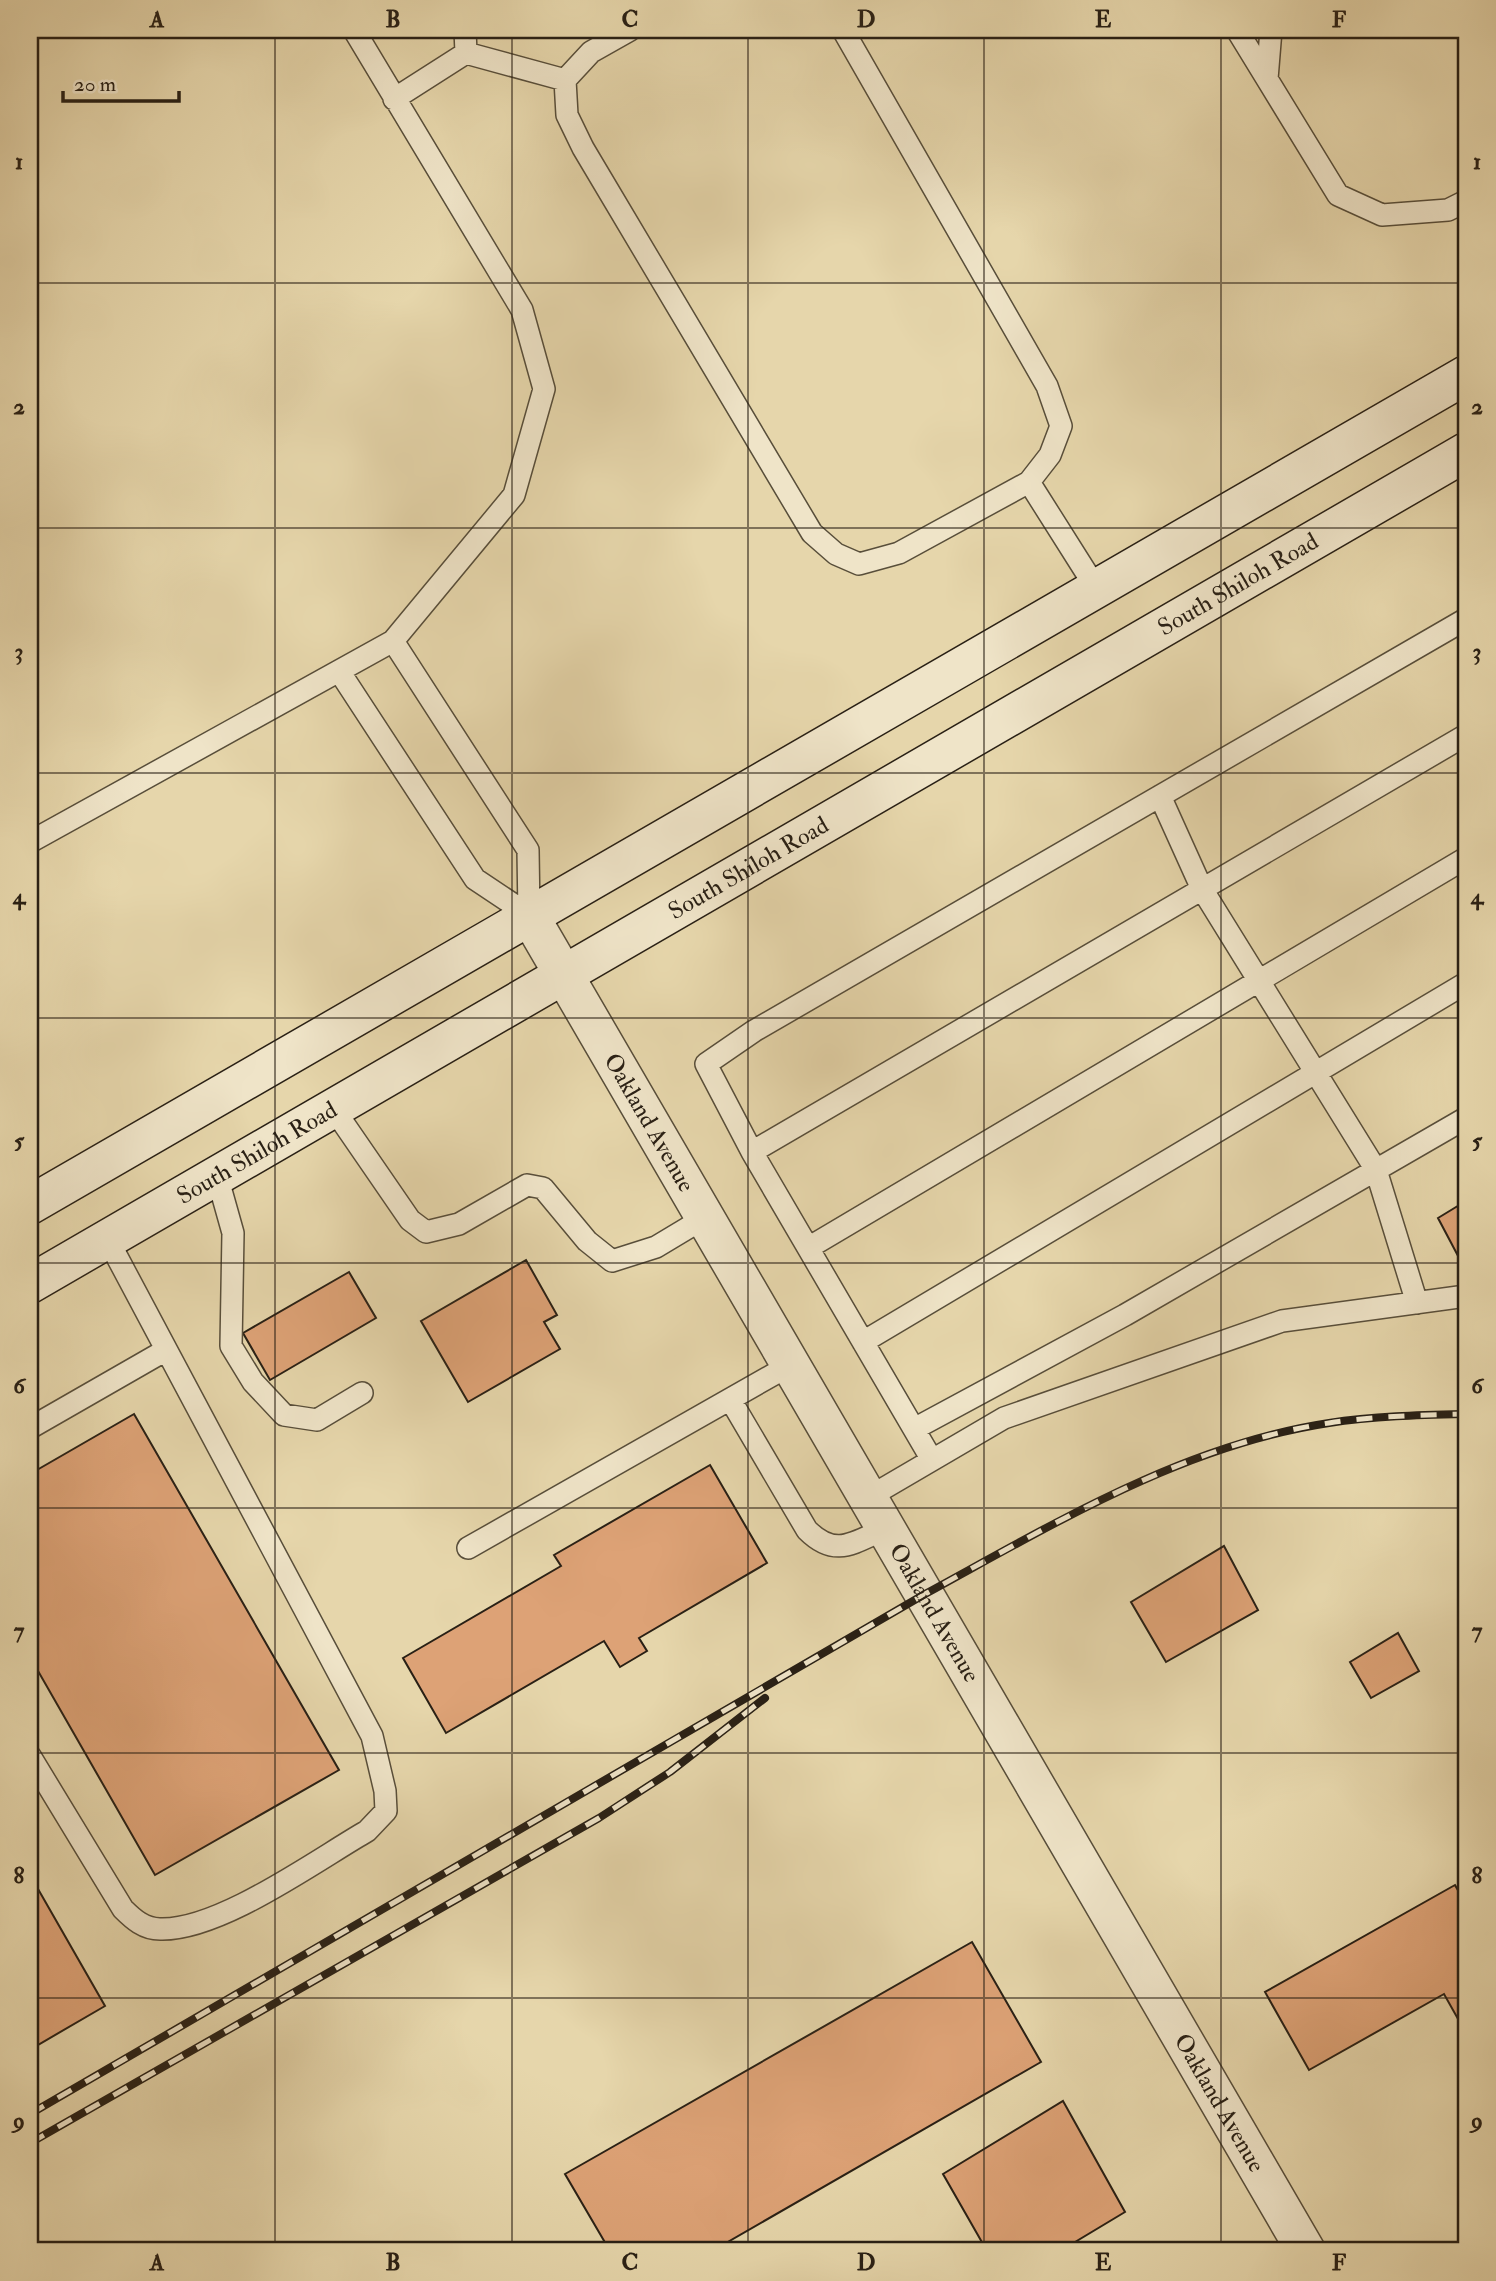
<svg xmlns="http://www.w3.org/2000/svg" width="1496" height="2281" font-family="'IM FELL Double Pica',serif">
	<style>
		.building { fill: #dda276; stroke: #292015; stroke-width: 2 }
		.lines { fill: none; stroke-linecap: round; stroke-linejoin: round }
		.service-casing { stroke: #584e3a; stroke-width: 24 }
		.minor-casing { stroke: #584e3a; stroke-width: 41 }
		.secondary-casing { stroke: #292015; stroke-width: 41 }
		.service { stroke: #efe4c8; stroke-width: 21 }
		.minor { stroke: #efe4c8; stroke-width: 38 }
		.secondary { stroke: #efe4c8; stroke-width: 38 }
		.rail-casing { stroke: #292015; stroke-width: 8 }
		.rail { stroke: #efe4c8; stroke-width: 5; stroke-dasharray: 16; stroke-linecap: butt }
		.grid { fill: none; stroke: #292015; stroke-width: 2; stroke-opacity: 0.55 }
		.labels { text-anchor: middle; stroke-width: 5; stroke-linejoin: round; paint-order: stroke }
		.street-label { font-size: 24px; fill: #292015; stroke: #efe4c8 }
		.neatline { fill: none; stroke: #292015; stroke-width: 2.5 }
		.grid-label { font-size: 23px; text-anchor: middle; font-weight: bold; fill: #292015 }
	</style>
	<rect width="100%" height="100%" fill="#e6d6ab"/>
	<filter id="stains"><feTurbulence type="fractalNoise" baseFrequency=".00286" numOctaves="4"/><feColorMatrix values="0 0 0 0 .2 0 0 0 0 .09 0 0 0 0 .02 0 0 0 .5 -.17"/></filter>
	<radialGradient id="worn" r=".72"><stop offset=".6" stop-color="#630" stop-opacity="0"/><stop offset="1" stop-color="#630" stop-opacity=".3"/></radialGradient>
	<path class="building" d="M1466 1201V1271L1438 1218Z
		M526 1260 557 1315 544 1322 560 1349 468 1402 421 1321Z
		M349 1272 376 1318 270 1380 243 1333Z
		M134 1414 339 1770 155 1875 30 1657V1474Z
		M710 1465 767 1563 639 1638 647 1651 620 1667 604 1641 446 1733 403 1658 561 1566 554 1555Z
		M1224 1546 1258 1610 1166 1662 1131 1602Z
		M1398 1633 1419 1671 1371 1698 1350 1662Z
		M30 1875 105 2006 31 2049 30 2047Z
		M1455 1885 1466 1905V2023L1462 2026 1444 1994 1309 2070 1265 1992Z
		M972 1942 1041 2062 712 2251H610L565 2174Z
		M1063 2101 1125 2212 1060 2251H987L943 2174Z"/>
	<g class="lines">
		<g class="service-casing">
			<path id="service" d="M630 30 591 52 565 80 567 115 583 148 812 533 836 554 859 564 899 553 1029 482 1050 455 1061 426 1047 386 843 30
				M1237 30 1267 79
				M1271 30 1267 79 1338 195 1382 215 1448 210 1466 201
				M466 53 565 80
				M394 99 466 53 465 30
				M1029 482 1096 588
				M393 641 528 850 529 915
				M339 671 475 879 529 915
				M1160 796 1202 889 1376 1170 1417 1303
				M30 842 393 641 514 495 544 389 522 310 354 30
				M333 1108 410 1220 426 1232 459 1224 527 1185 543 1188 587 1241 612 1261 656 1247 706 1217
				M752 1152 1466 735
				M217 1176 233 1233 231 1346 253 1382 284 1415 317 1420 362 1393
				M808 1248 1466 858
				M863 1342 1466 983
				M730 1399 807 1530C836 1559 854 1542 887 1528
				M30 1428 166 1350
				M914 1429 1125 1315 1466 1118
				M932 1460 752 1152 706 1064 754 1031 1466 619
				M869 1497 1004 1418 1282 1321 1466 1296
				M468 1548 792 1364
				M30 1756 123 1909C133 1919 144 1929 160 1929 219 1931 315 1861 367 1831L386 1811 385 1791 372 1736 108 1240"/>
		</g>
		<g class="minor-casing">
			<g id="minor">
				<path id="s1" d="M529 915 1306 2251"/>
			</g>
		</g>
		<g class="secondary-casing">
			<g id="secondary">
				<path d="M30 1205 1466 375"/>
				<path id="s2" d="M30 1284 1466 452"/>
			</g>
		</g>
		<use href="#service" class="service"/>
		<use href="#minor" class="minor"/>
		<use href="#secondary" class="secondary"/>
		<g class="rail-casing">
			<path id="rail" d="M30 2114 925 1594C1052 1525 1183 1445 1329 1423 1373 1416 1421 1415 1466 1414
				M30 2143 599 1818 670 1772 765 1698"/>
		</g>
		<use href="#rail" class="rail"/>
	</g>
	<path class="grid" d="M275 30V2251M512 30V2251M748 30V2251M984 30V2251M1221 30V2251M30 283H1466M30 528H1466M30 773H1466M30 1018H1466M30 1263H1466M30 1508H1466M30 1753H1466M30 1998H1466"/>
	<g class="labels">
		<g class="street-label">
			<text dy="8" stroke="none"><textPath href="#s2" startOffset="1396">South Shiloh Road</textPath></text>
			<text dy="8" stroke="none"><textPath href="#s2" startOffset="830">South Shiloh Road</textPath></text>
			<text dy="8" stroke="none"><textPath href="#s1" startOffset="240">Oakland Avenue</textPath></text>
			<text dy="8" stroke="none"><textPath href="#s2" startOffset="262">South Shiloh Road</textPath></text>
			<text dy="8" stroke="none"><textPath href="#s1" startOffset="807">Oakland Avenue</textPath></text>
			<text dy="8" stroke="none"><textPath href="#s1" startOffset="1374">Oakland Avenue</textPath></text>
		</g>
	</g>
	<rect width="1496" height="2281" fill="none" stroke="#e6d6ab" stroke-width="77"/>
	<path d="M63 91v10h116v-10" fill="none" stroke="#292015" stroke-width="3.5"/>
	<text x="74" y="91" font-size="21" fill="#292015" stroke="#efe4c8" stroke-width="5" paint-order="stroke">20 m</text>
	<rect x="38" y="38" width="1420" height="2204" class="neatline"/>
	<g class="grid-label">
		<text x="157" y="27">A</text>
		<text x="393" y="27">B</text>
		<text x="630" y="27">C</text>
		<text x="866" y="27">D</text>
		<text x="1103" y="27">E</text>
		<text x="1339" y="27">F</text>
		<text x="19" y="169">1</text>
		<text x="1477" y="169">1</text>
		<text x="19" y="414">2</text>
		<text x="1477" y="414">2</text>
		<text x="19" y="659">3</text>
		<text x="1477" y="659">3</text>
		<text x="19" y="904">4</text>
		<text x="1477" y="904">4</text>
		<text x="19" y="1148">5</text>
		<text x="1477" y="1148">5</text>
		<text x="19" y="1393">6</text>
		<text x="1477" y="1393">6</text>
		<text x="19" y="1638">7</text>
		<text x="1477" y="1638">7</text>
		<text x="19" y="1883">8</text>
		<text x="1477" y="1883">8</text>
		<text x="19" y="2128">9</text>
		<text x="1477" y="2128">9</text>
		<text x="157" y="2270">A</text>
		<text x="393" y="2270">B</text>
		<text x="630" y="2270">C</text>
		<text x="866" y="2270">D</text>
		<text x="1103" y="2270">E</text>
		<text x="1339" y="2270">F</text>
	</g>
	<rect width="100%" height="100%" filter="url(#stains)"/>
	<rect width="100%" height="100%" fill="url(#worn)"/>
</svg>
